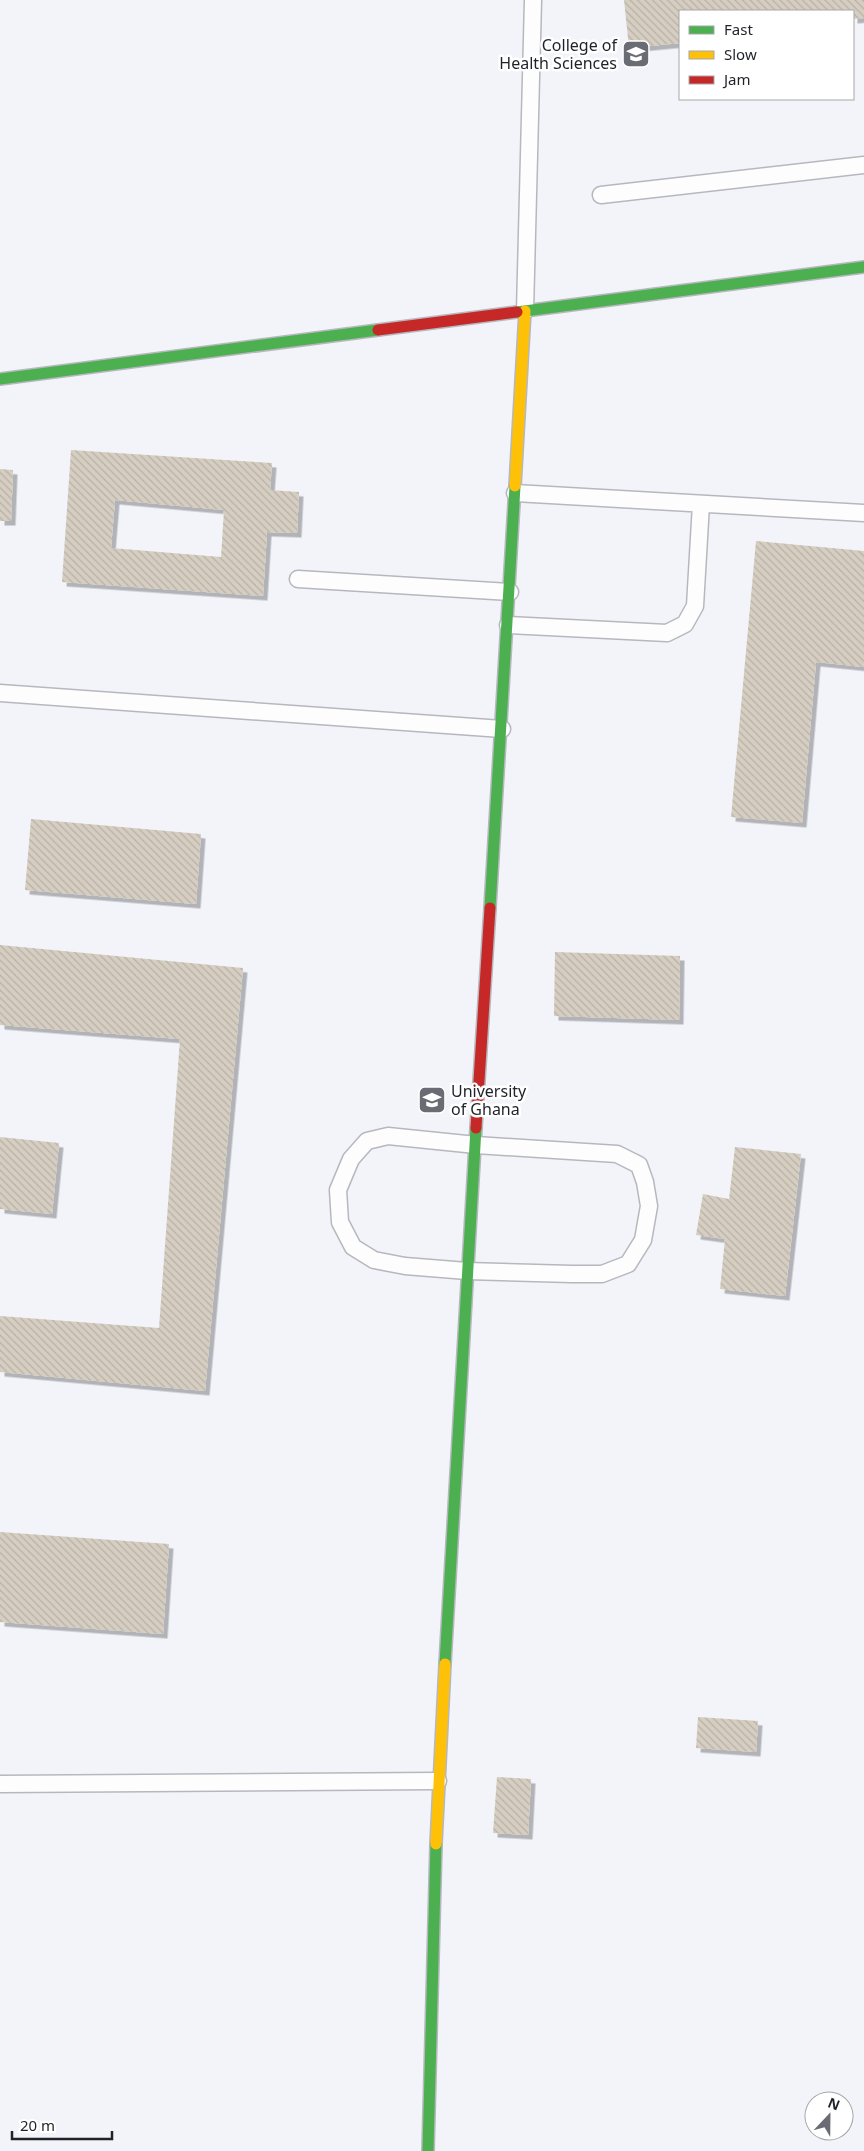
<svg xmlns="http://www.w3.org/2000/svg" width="864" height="2151" font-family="'Noto Sans',sans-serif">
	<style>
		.building { fill: url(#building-back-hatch); fill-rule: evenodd; filter: url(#shadow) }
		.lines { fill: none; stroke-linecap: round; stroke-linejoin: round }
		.lane-casing { stroke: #b6b8be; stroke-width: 19 }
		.fast-casing { stroke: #b6b8be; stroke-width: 14 }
		.slow-casing { stroke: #b6b8be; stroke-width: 14 }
		.jam-casing { stroke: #b6b8be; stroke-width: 14 }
		.lane { stroke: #fdfdfe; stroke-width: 16 }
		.fast { stroke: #4caf50; stroke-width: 11 }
		.slow { stroke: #ffc107; stroke-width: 11 }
		.jam { stroke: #c62828; stroke-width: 11 }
		.labels { text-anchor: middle; stroke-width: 5; stroke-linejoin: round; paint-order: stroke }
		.poi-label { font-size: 16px; fill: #1f2228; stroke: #fff; text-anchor: end }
	</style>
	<defs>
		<pattern id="building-back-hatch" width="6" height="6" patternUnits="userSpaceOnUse" patternTransform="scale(1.25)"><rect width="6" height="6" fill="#d7cec2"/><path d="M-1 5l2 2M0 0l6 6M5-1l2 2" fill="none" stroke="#b8b1a7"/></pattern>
		<filter id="shadow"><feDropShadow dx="4.5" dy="4.5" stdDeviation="0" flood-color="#0004"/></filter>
	</defs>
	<rect width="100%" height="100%" fill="#f2f4fa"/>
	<path class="building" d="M624 0H864V18L853 19V11H680V43L629 48Z
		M71 450 272 463 270 490 299 492 297 533 267 532 263 596 62 582ZM115 500 224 510 221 557 111 548Z
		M0 469 13 470 11 521H0Z
		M756 541 864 551V667L816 662 802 823 731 817Z
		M31 819 201 834 196 904 25 890Z
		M0 945 243 968 205 1391 0 1372V1316L159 1328 180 1039 0 1025Z
		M555 952 680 956 679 1020 554 1016Z
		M0 1137 59 1143 52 1214 0 1209Z
		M735 1147 801 1154 785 1296 720 1289 725 1239 696 1235 703 1194 729 1199Z
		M0 1532 169 1544 163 1634 0 1622Z
		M698 1717 758 1721 756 1752 696 1748Z
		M497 1777 531 1779 528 1835 493 1833Z"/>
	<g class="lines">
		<g class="lane-casing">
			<path id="lane" d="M601 195 864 165
				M525 311 533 0
				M515 493 864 513
				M298 579 510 592
				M508 625 667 633 685 624 695 606 701 504
				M0 693 502 729
				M388 1136 476 1145 617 1154 639 1165 645 1182 649 1206 643 1240 628 1264 602 1274H572L467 1271 405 1266 374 1260 353 1247 340 1222 338 1190 351 1159 367 1141Z
				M0 1784 438 1781"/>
		</g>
		<g class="fast-casing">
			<path id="fast" d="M517 312 864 267
				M0 379 378 330
				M490 908 515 486
				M445 1664 476 1128
				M428 2151 436 1844"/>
		</g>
		<g class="slow-casing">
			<path id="slow" d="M515 486 525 311
				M436 1844 445 1664"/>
		</g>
		<g class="jam-casing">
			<path id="jam" d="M378 330 517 312
				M476 1128 490 908"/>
		</g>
		<use href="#lane" class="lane"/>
		<use href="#fast" class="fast"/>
		<use href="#slow" class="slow"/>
		<use href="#jam" class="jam"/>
	</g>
	<defs>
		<g id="university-square" transform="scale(1.4375)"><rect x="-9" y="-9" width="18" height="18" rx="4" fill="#696c72" stroke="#fff"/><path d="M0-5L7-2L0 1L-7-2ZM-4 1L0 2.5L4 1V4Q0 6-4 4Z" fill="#fff"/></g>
	</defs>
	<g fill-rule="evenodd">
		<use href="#university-square" x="636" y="54"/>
		<use href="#university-square" x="432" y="1100"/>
	</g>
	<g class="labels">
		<g class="poi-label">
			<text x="617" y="51">College of<tspan x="617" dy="18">Health Sciences</tspan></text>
			<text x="451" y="1097" text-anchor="start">University<tspan x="451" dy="18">of Ghana</tspan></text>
		</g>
	</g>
	<rect x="679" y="10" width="175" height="90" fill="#ffffff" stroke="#a5a7a9"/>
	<rect x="689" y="26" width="25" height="8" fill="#4caf50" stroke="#a5a7a9"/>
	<text x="724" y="35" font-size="15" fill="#1f2228">Fast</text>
	<rect x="689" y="51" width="25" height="8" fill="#ffc107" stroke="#a5a7a9"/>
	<text x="724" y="60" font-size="15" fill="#1f2228">Slow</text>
	<rect x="689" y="76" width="25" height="8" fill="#c62828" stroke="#a5a7a9"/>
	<text x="724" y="85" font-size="15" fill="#1f2228">Jam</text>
	<g transform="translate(829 2116) rotate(22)"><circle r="24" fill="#ffffff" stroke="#a5a7a9"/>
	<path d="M0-4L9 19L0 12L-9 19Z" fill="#696c72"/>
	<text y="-8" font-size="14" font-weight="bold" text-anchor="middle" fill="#1f2228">N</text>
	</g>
	<path d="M12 2131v8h100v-8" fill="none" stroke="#1f2228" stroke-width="2.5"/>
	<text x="20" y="2131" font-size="15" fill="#1f2228" stroke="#ffffff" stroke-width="4" paint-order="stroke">20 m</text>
</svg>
